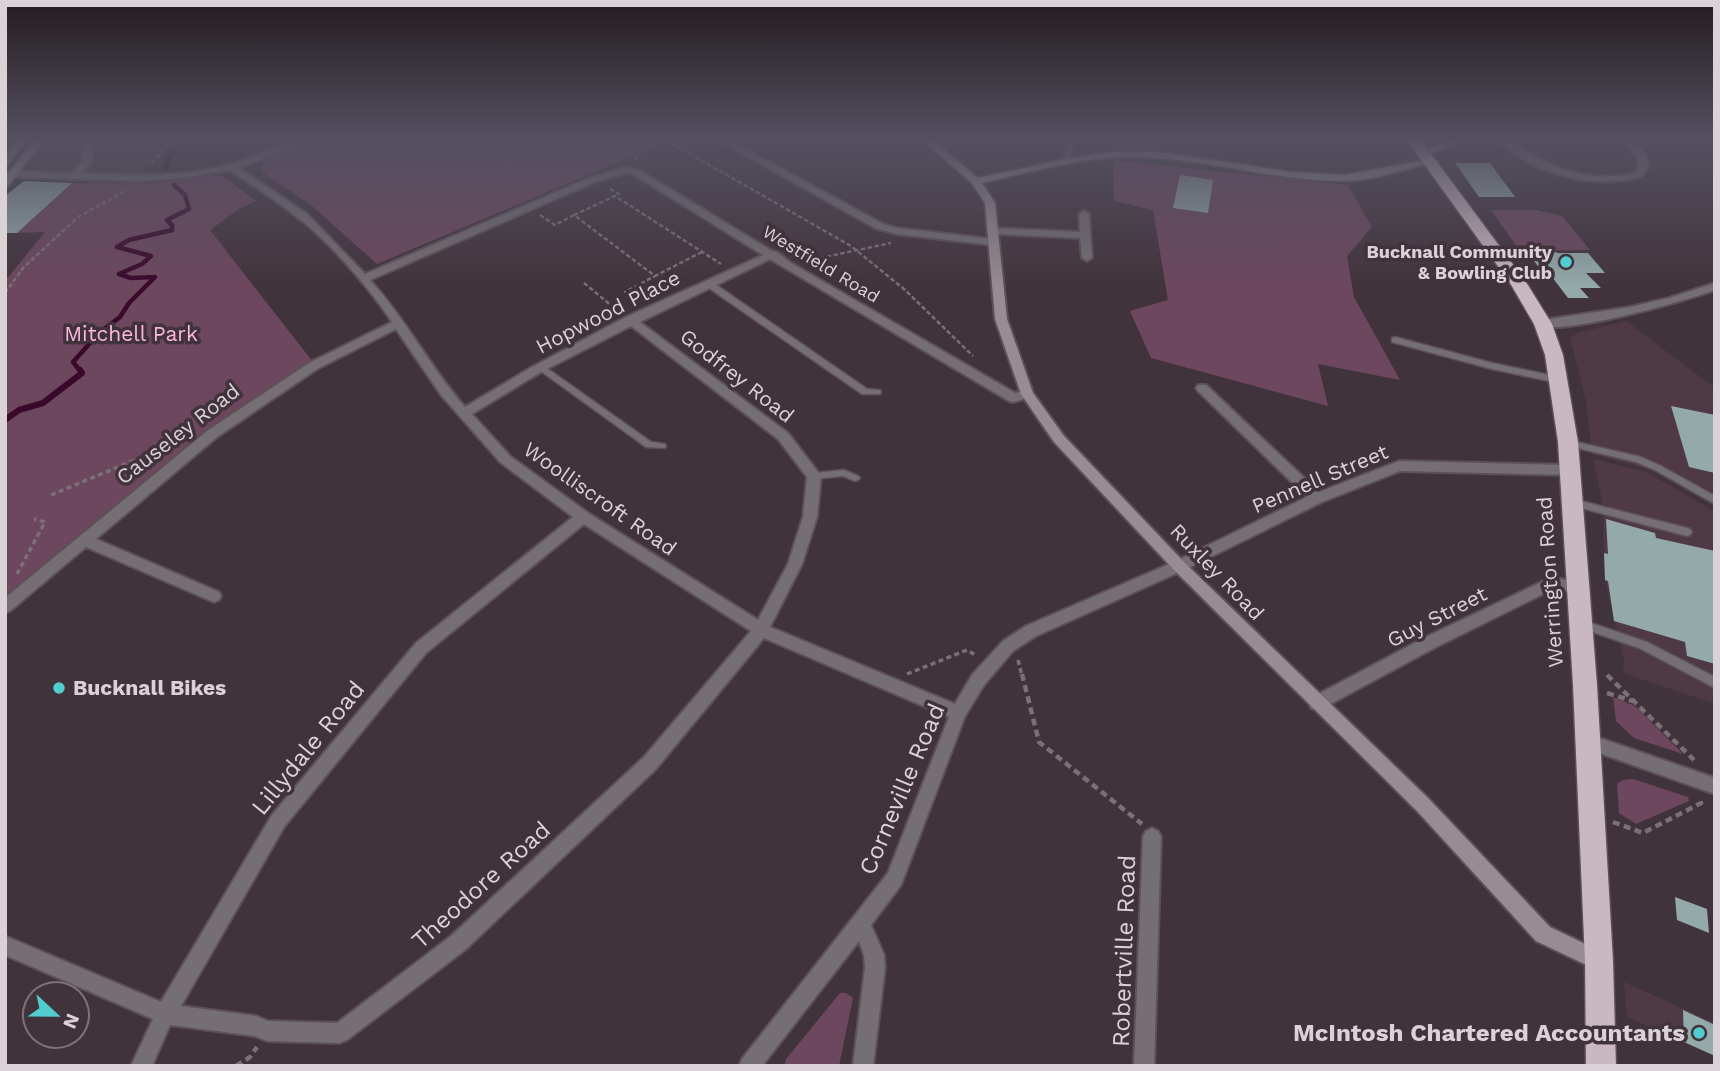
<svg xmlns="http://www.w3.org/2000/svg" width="1720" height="1071" font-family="'Work Sans',sans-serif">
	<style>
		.built { fill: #4e3945 }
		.green { fill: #6d475d }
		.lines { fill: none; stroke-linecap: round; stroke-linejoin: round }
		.stream-far1 { stroke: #3a082a; stroke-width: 4.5 }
		.stream { stroke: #3a082a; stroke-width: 6 }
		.building { fill: #94aaaa }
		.lane-casing { stroke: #5d5057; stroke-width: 3 }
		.street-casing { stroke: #5d5057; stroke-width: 4 }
		.secondary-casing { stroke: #5d5057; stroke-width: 4 }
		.highway-casing { stroke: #5d5057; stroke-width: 3 }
		.path-far2 { stroke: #7c7077; stroke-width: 2.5; stroke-dasharray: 4.5 2.5; stroke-linecap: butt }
		.path-far1 { stroke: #7c7077; stroke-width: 3.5; stroke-dasharray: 5 3.5; stroke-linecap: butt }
		.path { stroke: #7c7077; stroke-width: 4.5; stroke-dasharray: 7 4.5; stroke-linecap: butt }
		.lane { fill: #756e72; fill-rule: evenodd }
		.street { fill: #756e72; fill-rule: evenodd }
		.secondary { fill: #978c92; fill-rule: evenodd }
		.highway { fill: #c9b8c1; fill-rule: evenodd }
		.poi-dot { fill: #52cdcf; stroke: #41333b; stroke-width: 2.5 }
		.labels { text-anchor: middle; stroke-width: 7; stroke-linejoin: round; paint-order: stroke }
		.far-poi-label { font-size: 18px; font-weight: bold; fill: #dbd2d7; stroke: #41333b; text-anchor: end }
		.far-street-label { font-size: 18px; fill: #dbd2d7; stroke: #41333b }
		.street-label { font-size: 21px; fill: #dbd2d7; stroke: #41333b }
		.park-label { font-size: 21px; fill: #fcb7df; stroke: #41333b }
		.poi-label { font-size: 21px; font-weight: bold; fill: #dbd2d7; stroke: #41333b; text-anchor: start }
		.near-street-label { font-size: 24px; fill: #dbd2d7; stroke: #41333b }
		.near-poi-label { font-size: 24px; font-weight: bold; fill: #dbd2d7; stroke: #41333b; text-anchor: end }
	</style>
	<rect width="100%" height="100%" fill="#41333b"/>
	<path class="built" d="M33 139H173L139 178 17 172Z
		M1626 321 1715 388V507L1651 470 1592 454 1586 401 1570 338 1577 333Z
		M1593 459 1647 472 1715 512V704L1623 673 1624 661 1605 580 1603 504Z
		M1624 982 1715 1023V1056L1627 1017Z"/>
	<path class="green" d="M320 139H673L377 264 312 206 262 172 263 161Z
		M1113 160 1348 185 1372 227 1347 256 1354 297 1400 380 1318 364 1328 406 1151 358 1130 311 1168 300 1153 210 1114 201Z
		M210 175 223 176 256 201 239 209 210 230 313 362C200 432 106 517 5 603V281L45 232 17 233 72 183H159Z
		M1491 210H1536L1562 216 1590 250 1520 251Z
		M1613 697 1635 706 1683 754 1634 738 1616 721Z
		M1633 779 1688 797 1689 801 1636 824 1619 813 1617 784 1622 780Z
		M840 993H846L853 998 839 1066H784L786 1059Z"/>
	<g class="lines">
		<path class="stream-far1" d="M1692 139 1715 146
			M166 168 168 159 183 139
			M155 277 131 278 119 274 142 264 151 256 117 247 129 240 172 230V225L167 220 189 209 185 195 174 185
			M81 372 73 362 99 333 120 317 129 303 155 277"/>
		<path class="stream" d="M5 420 19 410 43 403 82 373 80 370"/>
	</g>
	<path class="building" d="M1455 163H1490L1515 197H1479Z
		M1180 175 1213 180 1208 213 1173 208Z
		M24 181 72 183 17 233H5V196Z
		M1547 249 1558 253H1588L1605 273H1586L1601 288H1580L1589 298H1568L1549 273H1543L1529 254Z
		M1671 406 1715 415V473L1689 467Z
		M1606 519 1655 533 1656 538 1715 551V664L1687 656 1685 642 1614 621 1608 581 1605 580 1604 553 1608 554Z
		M1675 897 1707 909 1709 933 1677 920Z
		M1683 1010 1715 1025V1056L1684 1042Z"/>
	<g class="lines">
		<g class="lane-casing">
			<path id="lane" d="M1069 139H1075L1068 163 1065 165 1062 163Z
				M706 282H712L867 389 880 390 881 392 880 394H862L706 286Z
				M1395 337 1492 363 1559 377 1563 380 1559 383 1492 369 1392 342V338Z
				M541 364 651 442 665 444 666 446 665 448 646 447 538 369 537 367 538 365Z
				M1568 440 1641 457 1661 466 1715 496V504L1655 470 1636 462 1565 445 1564 443Z
				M844 470 858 476 860 478 858 480 855 481 843 476 814 479 809 476 814 473Z
				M1573 499 1687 528 1690 529 1692 532 1690 535 1687 536 1570 505 1568 503Z
				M1582 620 1647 642 1715 677V688L1639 648 1578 627 1577 624 1578 621Z"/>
		</g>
		<g class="street-casing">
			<path id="street" d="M84 139H94L92 163 81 173C131 175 184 178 232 164 259 156 286 139 314 139L239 168 307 214 365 274 589 178 626 167 639 170 772 251 777 252 791 263 1015 393 1027 390 1031 391 1033 394 1031 397 1013 402 1009 401 770 259 640 322 788 433 821 476 817 517 802 564 770 627 955 704 972 675 1003 641 1026 626 1174 562 1307 497 1198 391 1196 388 1198 385H1206L1319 492 1399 461 1570 465 1577 470 1570 475 1400 471 1322 502 1184 570 1036 636 1013 651 984 685 965 716 901 885 871 925 884 955 885 968 873 1066H853L865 968 864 955 859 941 762 1066H739L742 1059 888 873 949 717 764 638 656 769 465 950 347 1040 340 1043 267 1041 255 1036 170 1025 152 1066H131L153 1019 5 955V936L161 1002 272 815 416 643 573 517 500 462 441 395 396 329 317 369 217 437 96 539 219 592 221 596 219 600 214 602 209 600 86 547 10 611 5 613V598L207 431 309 363 392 322C371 290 327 239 297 217 276 200 253 186 230 170L180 178 139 181 5 177V171L71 173 82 162ZM626 173 633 174 763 255 626 317 532 367 465 407C430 367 406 319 370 280L595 182ZM631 326 778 439 807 477 803 517 788 564 758 620 588 513 510 456 472 414 541 372ZM584 524 751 631 644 757 451 936 337 1023 268 1021 256 1016 181 1006 284 827 426 653Z
				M716 139H727L883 224 897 228 992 239 997 242 992 245 896 234 875 228Z
				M1496 139C1511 139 1521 149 1535 156 1567 174 1598 181 1635 173L1639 166 1637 157 1619 139H1629L1645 154 1649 166 1641 177C1589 190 1536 175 1496 139Z
				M1084 211 1089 214 1092 258 1087 261 1082 258 1080 238 994 234 989 231 994 228 1080 232 1079 214Z
				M1715 283V290C1689 300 1555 338 1537 324L1543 320 1630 307 1669 298Z
				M1552 577 1584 584 1586 588 1584 592 1579 594 1553 589 1436 647 1323 708 1317 710 1311 708 1309 703 1311 698 1426 637Z
				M1588 734 1715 778V794L1582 747 1580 742 1582 737Z
				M1152 828 1158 831 1161 837 1154 1066H1134L1143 837 1146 831Z"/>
		</g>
		<g class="secondary-casing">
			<path id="secondary" d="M18 139H27L8 165 5 166V156Z
				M36 139H45L8 186 5 187V177Z
				M921 139H931L978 178 1075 157 1114 152H1160L1291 172 1344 175 1431 159V163C1402 170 1372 181 1342 181 1272 181 1205 158 1135 157 1083 156 1032 172 982 183L995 203 1007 319 1033 393 1064 436 1184 562 1429 799 1550 927 1606 954 1609 961 1606 968 1599 971 1536 941 1417 811 1174 570 1054 442 1021 394 995 319 985 203 972 183Z
				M1457 139H1471L1425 155 1417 153Z"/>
		</g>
		<g class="highway-casing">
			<path id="highway" d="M1406 139H1420L1526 282 1552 324 1563 355 1578 442 1597 685 1613 961 1616 1066H1586L1585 961 1573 685 1558 442 1545 355 1534 324 1510 283Z"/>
		</g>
		<path class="path-far2" d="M657 139 678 147 851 246 904 289 973 356
			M636 160 646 139
			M152 164 173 139
			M610 189 619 194 615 196
			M540 215 555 225 574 215
			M702 252 655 276 574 215 615 196 721 264
			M806 261 891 243
			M584 283 618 311
			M5 293 23 268 78 217 127 190
			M639 302 625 292 655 276"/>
		<path class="path-far1" d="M51 495 173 444
			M17 574 45 522 34 519
			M1018 660 1022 676
			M907 674 967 650 977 656"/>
		<path class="path" d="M1022 674 1039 742 1142 824
			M1607 675 1694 760
			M1607 693 1636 702
			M1613 822 1643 833 1701 803 1700 799
			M236 1066 250 1057 257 1047"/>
		<use href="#lane" class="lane"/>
		<use href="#street" class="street"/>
		<use href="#secondary" class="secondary"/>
		<use href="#highway" class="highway"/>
	</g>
	<linearGradient id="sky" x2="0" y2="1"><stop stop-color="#241c20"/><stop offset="0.48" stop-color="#545060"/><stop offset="1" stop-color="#545060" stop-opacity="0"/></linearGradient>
	<rect width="1720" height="289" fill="url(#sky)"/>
	<g class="poi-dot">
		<circle cx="1566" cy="262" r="7"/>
		<circle cx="59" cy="688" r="7"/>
		<circle cx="1699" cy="1033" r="7"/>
	</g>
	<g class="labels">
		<g class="far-poi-label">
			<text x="1552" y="258">Bucknall Community<tspan x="1552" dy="21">&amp; Bowling Club</tspan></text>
		</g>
		<g class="far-street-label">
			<text transform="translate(821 264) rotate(31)" y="6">Westfield Road</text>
		</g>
		<g class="street-label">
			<text transform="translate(608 312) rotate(-27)" y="7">Hopwood Place</text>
			<text transform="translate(737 376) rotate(38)" y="7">Godfrey Road</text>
			<text transform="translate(178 434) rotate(-38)" y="7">Causeley Road</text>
			<text transform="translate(1320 479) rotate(-23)" y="7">Pennell Street</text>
			<text transform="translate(600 499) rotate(35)" y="7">Woolliscroft Road</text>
			<text transform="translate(1217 572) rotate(46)" y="7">Ruxley Road</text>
			<text transform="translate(1550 582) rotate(-94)" y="7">Werrington Road</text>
			<text transform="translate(1437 617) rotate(-27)" y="7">Guy Street</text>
		</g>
		<g class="park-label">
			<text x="131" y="341">Mitchell Park</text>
		</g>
		<g class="poi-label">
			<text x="73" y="695">Bucknall Bikes</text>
		</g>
		<g class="near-street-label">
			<text transform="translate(308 748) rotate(-51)" y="8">Lillydale Road</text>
			<text transform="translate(902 789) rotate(-67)" y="8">Corneville Road</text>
			<text transform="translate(481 885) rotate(-42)" y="8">Theodore Road</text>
			<text transform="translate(1124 951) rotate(-88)" y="8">Robertville Road</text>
		</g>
		<g class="near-poi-label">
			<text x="1685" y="1041">McIntosh Chartered Accountants</text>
		</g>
	</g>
	<rect width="1720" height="1071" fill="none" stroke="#dbd2d7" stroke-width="14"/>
	<g transform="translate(56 1015) rotate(112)"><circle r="33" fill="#41333b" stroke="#7f7379" stroke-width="2"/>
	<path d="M0-5L12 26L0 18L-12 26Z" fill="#52cdcf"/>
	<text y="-10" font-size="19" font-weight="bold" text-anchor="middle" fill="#dbd2d7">N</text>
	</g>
</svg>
